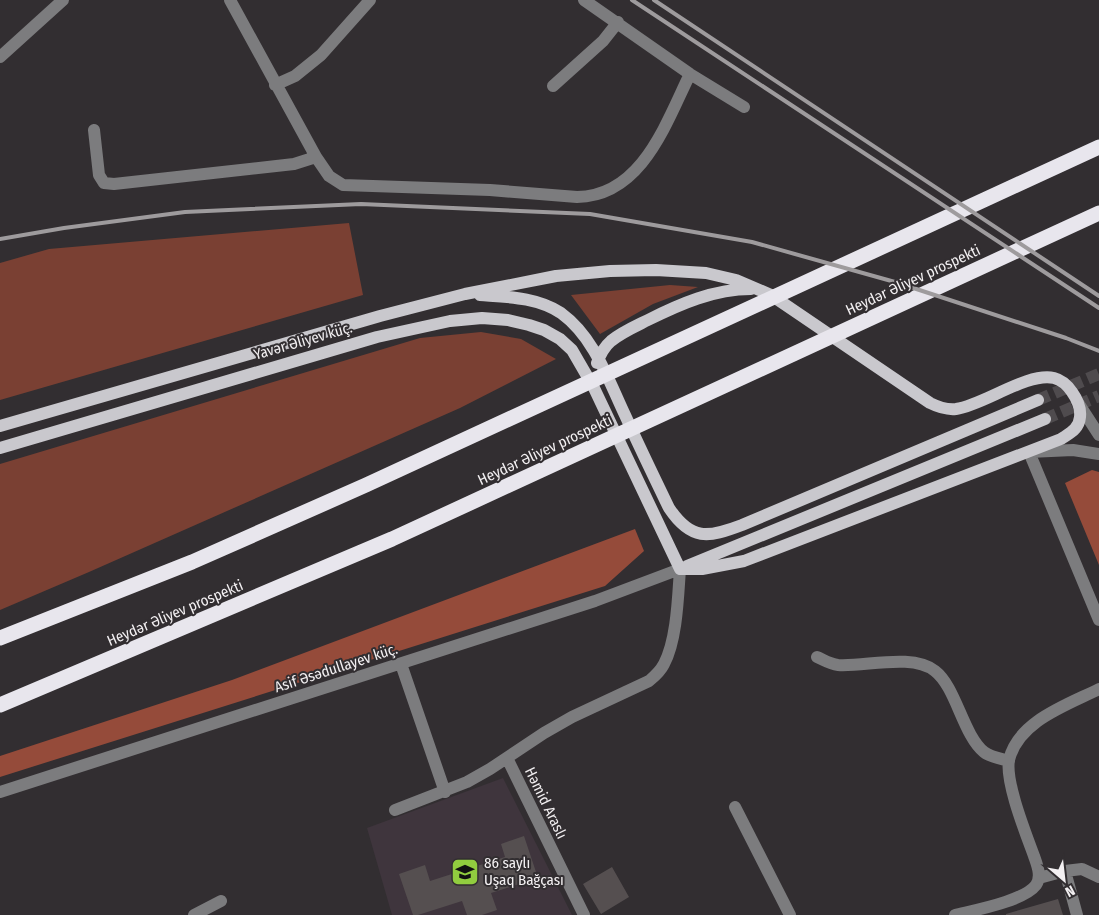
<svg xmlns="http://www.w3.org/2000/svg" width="1099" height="915" font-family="'Fira Sans Condensed',sans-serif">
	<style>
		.built { fill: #3f353d }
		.green { fill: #7a4033 }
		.forest { fill: #954b3a }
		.building { fill: #554f50 }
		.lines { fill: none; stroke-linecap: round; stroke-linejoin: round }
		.major-tunnel { stroke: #4f4b4e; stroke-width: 12; stroke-dasharray: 12 6; stroke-linecap: butt }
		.minor { stroke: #7c7c7e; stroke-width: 12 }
		.major { stroke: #c9c8cd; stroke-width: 12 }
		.highway { stroke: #e8e6ed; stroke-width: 15 }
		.rail { stroke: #9e9b9d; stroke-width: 4 }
		.labels { text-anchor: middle; stroke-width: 4; stroke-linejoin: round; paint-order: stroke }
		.street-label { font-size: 15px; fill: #f3f0f2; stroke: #322e31 }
		.poi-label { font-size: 15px; fill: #f3f0f2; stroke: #322e31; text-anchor: start }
	</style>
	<rect width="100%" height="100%" fill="#322e31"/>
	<path class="built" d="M503 778 572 915H392L367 828Z"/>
	<path class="green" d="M349 223 363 295 0 400V263L49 249Z
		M670 285 698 287 653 304 600 334 571 295Z
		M481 332 521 339 556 359 460 408 89 572 0 610V464L420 338Z"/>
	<path class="forest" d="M1092 470 1099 472V565L1065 483Z
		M635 529 644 551 605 586 0 777V756L232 680Z"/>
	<path class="building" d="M524 836 538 878 491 893 497 910 482 915H467L462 901 418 915H413L399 874 425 865 430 881 505 857 501 844Z
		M612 867 629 897 601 914 583 884Z
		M1058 899 1063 915H1006V914Z"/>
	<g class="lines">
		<path class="major-tunnel" d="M1038 400 1099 374
			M1045 419 1099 396"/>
		<path class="minor" d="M230 0 316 157 329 176 343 185 490 190 577 197C642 196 666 123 690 74
			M584 0 690 74 744 107
			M0 57 63 0
			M275 85 295 76 321 55 370 0
			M553 86 603 41 618 22
			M94 130 99 175 104 183 114 184 294 164 316 157
			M1077 401 1099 435
			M1099 454 1073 450 1029 452 1099 620
			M817 657C824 660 830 664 838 665 865 667 912 653 935 671 956 687 963 735 984 752 990 757 1002 759 1009 761
			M401 664 445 792
			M507 758 584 915
			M0 792 595 601 680 569C678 596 677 640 664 664 660 672 655 676 649 681L572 717 544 733 490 769 467 782 395 810
			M735 807 790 915
			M1065 871 1077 915
			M1039 878 1065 871 1082 869 1099 877
			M194 915 221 901
			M955 915C975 910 1024 901 1036 885 1042 876 1037 865 1034 856 1026 834 1005 782 1009 760 1018 721 1067 705 1099 689"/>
		<path class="major" d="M480 295C507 297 537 297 561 313 594 337 608 379 625 415 639 446 654 477 669 508 691 541 708 538 742 525L1038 400
			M597 363C600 355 604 347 611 341 622 332 636 326 648 320 680 304 714 289 751 289
			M0 426 380 316 465 294 556 276 610 271 656 270 706 273 736 280 771 295 930 403C938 407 946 410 956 409 984 405 1027 372 1054 378 1062 380 1068 386 1072 392 1077 399 1081 408 1080 417 1079 429 1070 433 1061 439L744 561 702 569H680
			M0 448 377 337 450 321 482 318 508 320 529 325 544 330 560 339 572 350 594 388 680 569
			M687 566 1045 419"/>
		<path class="highway" d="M0 638 192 562 366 485 1099 147
			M0 705 392 539 1099 213"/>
		<path class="rail" d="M632 0 1099 308
			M654 0 1099 296
			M0 239 64 228 185 212 361 204 590 214 752 242 895 282 1066 338 1099 351"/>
	</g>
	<defs>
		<g id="school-square" transform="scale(1.4375)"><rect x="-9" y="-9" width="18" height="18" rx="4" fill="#91cd3f" stroke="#322e31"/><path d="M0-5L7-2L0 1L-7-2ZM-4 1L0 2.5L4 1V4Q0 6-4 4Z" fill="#111"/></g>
	</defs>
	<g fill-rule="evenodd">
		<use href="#school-square" x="465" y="872"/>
	</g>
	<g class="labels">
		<g class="street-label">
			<text transform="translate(913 280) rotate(-25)" y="5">Heydər Əliyev prospekti</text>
			<text transform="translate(303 341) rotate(-16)" y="5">Yavər Əliyev küç.</text>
			<text transform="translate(545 450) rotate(-25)" y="5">Heydər Əliyev prospekti</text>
			<text transform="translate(175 613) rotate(-23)" y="5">Heydər Əliyev prospekti</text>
			<text transform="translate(336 668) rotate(-18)" y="5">Asif Əsədullayev küç.</text>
			<text transform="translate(546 803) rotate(64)" y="5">Həmid Araslı</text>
		</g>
		<g class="poi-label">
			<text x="484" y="868">86 saylı<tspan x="484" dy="17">Uşaq Bağçası</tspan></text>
		</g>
	</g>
	<g transform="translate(1064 880) rotate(152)" stroke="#322e31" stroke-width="4" paint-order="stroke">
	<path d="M0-4L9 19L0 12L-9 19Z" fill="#f3f0f2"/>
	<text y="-8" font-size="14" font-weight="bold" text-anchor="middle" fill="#f3f0f2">N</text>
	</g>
</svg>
